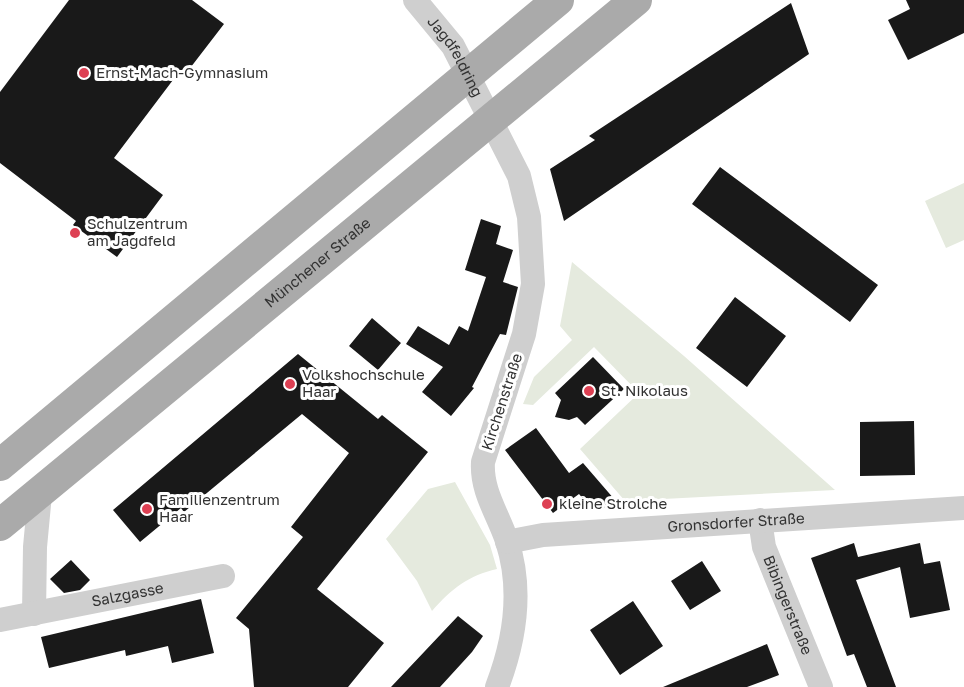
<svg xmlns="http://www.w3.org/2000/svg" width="964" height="687" font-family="'Golos Text',sans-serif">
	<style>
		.green { fill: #e5eade }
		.building { fill: #191919 }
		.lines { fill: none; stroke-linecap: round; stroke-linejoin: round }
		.minor { stroke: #cfcfcf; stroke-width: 24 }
		.major { stroke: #aaa; stroke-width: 32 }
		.poi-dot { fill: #dd4053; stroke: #fff; stroke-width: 2 }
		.labels { text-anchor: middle; stroke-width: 6; stroke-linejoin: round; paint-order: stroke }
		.street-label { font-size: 15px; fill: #323232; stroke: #fff }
		.poi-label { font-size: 15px; fill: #323232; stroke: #fff; text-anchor: start }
	</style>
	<rect width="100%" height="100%" fill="#fff"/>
	<path class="green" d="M964 183V240L946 248 925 201Z
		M572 262 684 356 835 490 625 501 580 449 639 393 594 347 533 405 523 404 534 377 572 340 560 326Z
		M455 482 490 545 497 569C469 575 451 589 432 611L417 581 386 539 428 489Z"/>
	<path class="building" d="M69 0H192L224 24 184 76 179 72 114 158 163 195 117 257 73 225 76 221 0 163V92Z
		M906 0H964V33L908 60 888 20 910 9Z
		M791 3 809 54 564 221 550 169 595 140 589 136Z
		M720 167 878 285 850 322 692 204Z
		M481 219 501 226 496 244 513 250 503 282 518 287 506 335 500 334 472 387 474 388 451 416 422 392 443 367 406 344 418 326 449 345 459 326 468 331 486 277 465 270Z
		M735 297 786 336 747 387 696 348Z
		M372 318 401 343 378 370 349 346Z
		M298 354 378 419 382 415 428 452 317 589 384 643 348 687H254L249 629 236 618 303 537 291 527 349 453 302 414 184 512 181 508 140 542 113 510Z
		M593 357 624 389 585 425 577 417 569 420 555 417 561 400 555 393Z
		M914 421 915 475 860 476V422Z
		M536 428 569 473 583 463 621 507 591 508 579 494 553 513 505 450Z
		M854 543 858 557 920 543 924 564 940 561 950 610 910 618 900 567 856 580 896 687H867L854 654 847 656 811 558Z
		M71 560 90 580 80 590 64 593 50 579Z
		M702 561 721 591 690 610 671 581Z
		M201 599 214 653 172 663 168 646 126 656 125 650 49 668 41 637Z
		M633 601 663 646 620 675 590 630Z
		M458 616 483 636 472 652 440 687H391Z
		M767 644 779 675 747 687H663Z"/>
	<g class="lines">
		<g class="minor">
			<path id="s1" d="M415 0 453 46 519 176 529 217 533 284 524 334 483 462C481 491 498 514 507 541 523 590 515 640 497 687"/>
			<path id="s2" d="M760 520 764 547 821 687"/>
			<path id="s3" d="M507 542 543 535 964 508"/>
			<path d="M34 614 35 547 40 494"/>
			<path id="s4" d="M0 620 223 576"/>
		</g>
		<g class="major">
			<path d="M0 465 558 0"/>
			<path id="s5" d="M0 525 636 0"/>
		</g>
	</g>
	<g class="poi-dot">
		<circle cx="84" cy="73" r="6"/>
		<circle cx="75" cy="233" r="6"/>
		<circle cx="290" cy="384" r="6"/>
		<circle cx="589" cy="391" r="6"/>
		<circle cx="547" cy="504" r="6"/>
		<circle cx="147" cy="509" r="6"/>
	</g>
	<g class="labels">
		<g class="street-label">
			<text dy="5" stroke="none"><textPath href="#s1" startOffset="70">Jagdfeldring</textPath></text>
			<text dy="5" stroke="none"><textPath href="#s5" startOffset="412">Münchener Straße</textPath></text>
			<text transform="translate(502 402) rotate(-72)" y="5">Kirchenstraße</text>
			<text dy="5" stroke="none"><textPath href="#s3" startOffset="230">Gronsdorfer Straße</textPath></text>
			<text dy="5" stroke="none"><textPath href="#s4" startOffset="130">Salzgasse</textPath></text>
			<text dy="5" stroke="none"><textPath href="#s2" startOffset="90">Bibingerstraße</textPath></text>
		</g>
		<g class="poi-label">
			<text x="96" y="78">Ernst-Mach-Gymnasium</text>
			<text x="87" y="229">Schulzentrum<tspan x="87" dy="17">am Jagdfeld</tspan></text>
			<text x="302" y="380">Volkshochschule<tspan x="302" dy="17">Haar</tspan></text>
			<text x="601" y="396">St. Nikolaus</text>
			<text x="159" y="505">Familienzentrum<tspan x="159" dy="17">Haar</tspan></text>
			<text x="559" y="509">kleine Strolche</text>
		</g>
	</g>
</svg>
